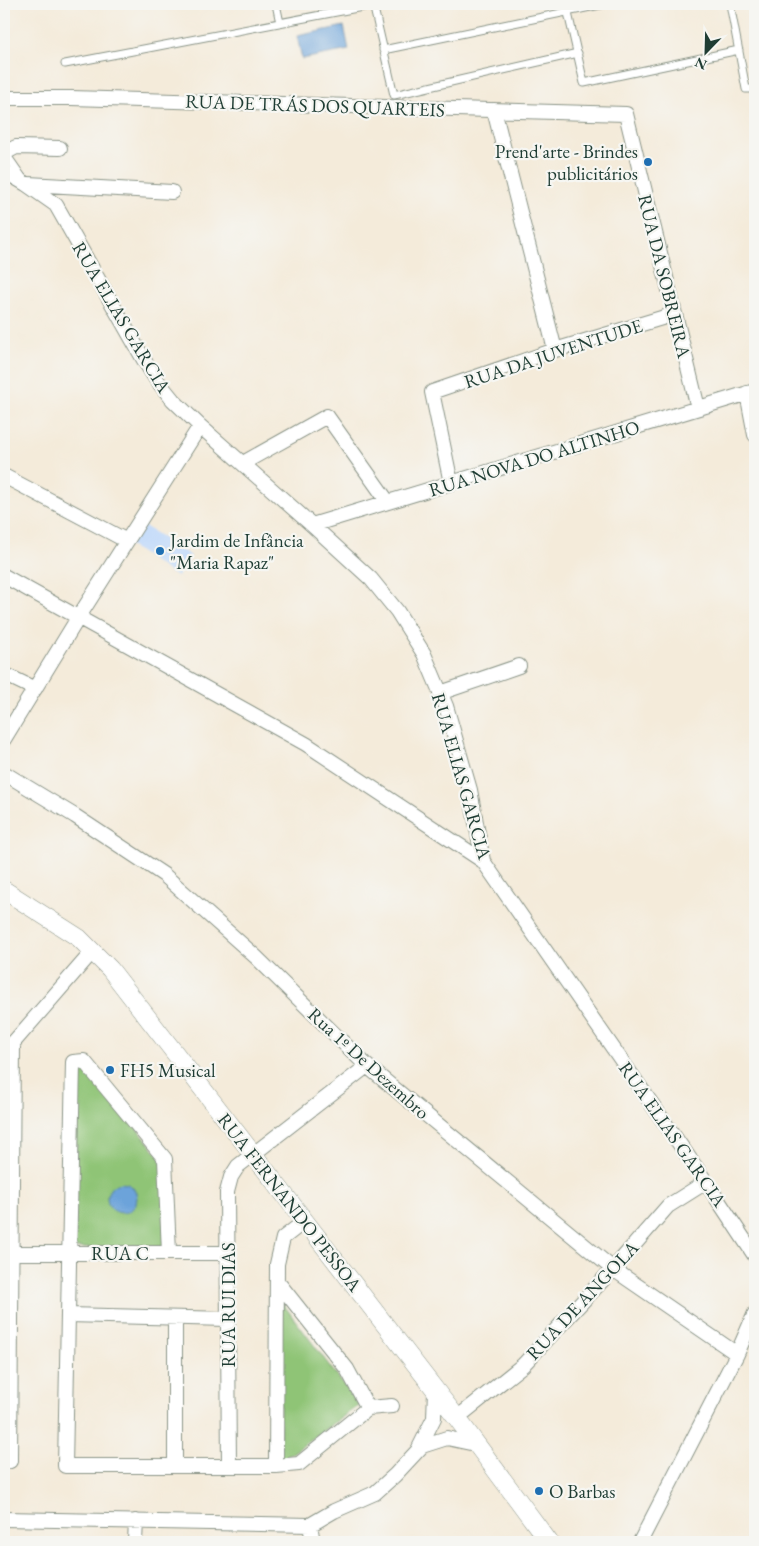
<svg xmlns="http://www.w3.org/2000/svg" width="759" height="1546" font-family="'EB Garamond',serif">
	<style>
		.built { fill: #c7ddf9 }
		.green { fill: #8fc476; stroke: #578055 }
		.water { fill: #6ca3da; stroke: #467087 }
		.lines { fill: none; stroke-linecap: round; stroke-linejoin: round }
		.service-casing { stroke: #8a9487; stroke-width: 9 }
		.minor-casing { stroke: #8a9487; stroke-width: 16 }
		.tertiary-casing { stroke: #8a9487; stroke-width: 19 }
		.service { stroke: #fff; stroke-width: 7 }
		.minor { stroke: #fff; stroke-width: 14 }
		.tertiary { stroke: #fff; stroke-width: 18 }
		.poi-dot { fill: #1f6fb2; stroke: #f6f6f2; stroke-width: 2 }
		.labels { text-anchor: middle; stroke-width: 4.5; stroke-linejoin: round; paint-order: stroke }
		.street-label { font-size: 19px; fill: #1f3d34; stroke: #f6f6f2 }
		.poi-label { font-size: 19px; fill: #1f3d34; stroke: #f6f6f2; text-anchor: start }
	</style>
	<rect width="100%" height="100%" fill="#f6f6f2"/>
	<filter id="ink" filterUnits="userSpaceOnUse"><feTurbulence type="fractalNoise" baseFrequency=".02" numOctaves="2"/><feDisplacementMap in="SourceGraphic" scale="10" xChannelSelector="R" yChannelSelector="G"/><feConvolveMatrix kernelMatrix="1 2 1 2 8 2 1 2 1" color-interpolation-filters="sRGB"/></filter>
	<filter id="wash" filterUnits="userSpaceOnUse"><feTurbulence type="fractalNoise" baseFrequency=".0096" numOctaves="4" result="noise"/><feDisplacementMap in="SourceGraphic" scale="20" xChannelSelector="R" yChannelSelector="G"/><feGaussianBlur stdDeviation="1.12" result="paint"/><feColorMatrix in="noise" values="0 0 0 0 0 0 0 0 0 0 0 0 0 0 0 0 0 1.4 0 .05"/><feComposite in="paint" operator="in"/></filter>
	<g filter="url(#wash)">
		<rect width="100%" height="100%" fill="#f4ebda"/>
		<path class="built" d="M143 525 191 556 177 577 129 545Z"/>
		<path class="green" d="M75 1066H85L163 1160 166 1249 74 1248Z
			M280 1300 359 1405 280 1462Z"/>
		<path class="water" d="M344 26 349 50 302 59 297 36Z
			M107 1198a15 15 0 1 1 30 0a15 15 0 1 1-30 0Z"/>
	</g>
	<g filter="url(#ink)">
		<g class="lines">
			<g class="service-casing">
				<path id="service" d="M276 4 280 23
					M373 4 394 95 578 53
					M566 4 584 83 739 50
					M730 4 746 89H755
					M383 50 605 4
					M65 64 373 5
					M4 151 22 177"/>
			</g>
			<g class="minor-casing">
				<path id="minor" d="M4 98H71L626 114 698 408
					M494 110 555 350
					M5 153 16 147 60 148
					M4 171 26 184 56 205 144 360 156 379 173 400 200 426 312 525 371 579 397 611 424 654 446 706 470 790 483 861 706 1182 755 1256
					M28 184 172 192
					M747 393 755 435
					M243 463 327 416 388 502
					M4 476 127 541
					M451 483 432 392 555 350 675 314
					M312 525 755 391
					M4 576 306 744 483 861
					M4 674 35 689
					M440 693 519 666
					M4 739 78 618 200 426
					M4 773 75 816 164 875 256 957 367 1066 613 1269 737 1354
					M12 1253H228
					M169 1253 165 1159 84 1061 73 1062 65 1466H276L299 1464 368 1408 392 1406
					M277 1281 347 1369 368 1408
					M68 1315 228 1319
					M175 1318V1466
					M457 1418 523 1365 613 1269 668 1206 706 1182
					M418 1450 434 1418 435 1390
					M4 1462 10 1461 13 1043 93 951
					M229 1466 227 1192 231 1177 238 1166 367 1066
					M276 1466 277 1264 283 1238 305 1221
					M4 1519 310 1525 334 1511 375 1493 395 1475 422 1446 447 1438 475 1444
					M310 1525 313 1542
					M135 1542 136 1521
					M640 1542 737 1354 755 1313"/>
			</g>
			<g class="tertiary-casing">
				<path id="tertiary" d="M4 890 79 938 110 969 457 1418 549 1542"/>
			</g>
			<use href="#service" class="service"/>
			<use href="#minor" class="minor"/>
			<use href="#tertiary" class="tertiary"/>
		</g>
	</g>
	<g class="poi-dot">
		<circle cx="648" cy="162" r="5"/>
		<circle cx="160" cy="551" r="5"/>
		<circle cx="110" cy="1070" r="5"/>
		<circle cx="539" cy="1491" r="5"/>
	</g>
	<g class="labels">
		<g class="street-label">
			<text transform="translate(315 105) rotate(2)" y="7">RUA DE TRÁS DOS QUARTEIS</text>
			<text transform="translate(665 276) rotate(76)" y="7">RUA DA SOBREIRA</text>
			<text transform="translate(122 317) rotate(59)" y="7">RUA ELIAS GARCIA</text>
			<text transform="translate(553 353) rotate(-18)" y="7">RUA DA JUVENTUDE</text>
			<text transform="translate(534 458) rotate(-17)" y="7">RUA NOVA DO ALTINHO</text>
			<text transform="translate(462 776) rotate(74)" y="7">RUA ELIAS GARCIA</text>
			<text transform="translate(369 1063) rotate(42)" y="7">Rua 1º De Dezembro</text>
			<text transform="translate(673 1134) rotate(55)" y="7">RUA ELIAS GARCIA</text>
			<text transform="translate(290 1202) rotate(52)" y="7">RUA FERNANDO PESSOA</text>
			<text x="120" y="1260">RUA C</text>
			<text transform="translate(582 1300) rotate(-47)" y="7">RUA DE ANGOLA</text>
			<text transform="translate(228 1305) rotate(-90)" y="7">RUA RUI DIAS</text>
		</g>
		<g class="poi-label">
			<text x="638" y="158" text-anchor="end">Prend'arte - Brindes<tspan x="638" dy="22">publicitários</tspan></text>
			<text x="170" y="547">Jardim de Infância<tspan x="170" dy="22">"Maria Rapaz"</tspan></text>
			<text x="120" y="1077">FH5 Musical</text>
			<text x="549" y="1498">O Barbas</text>
		</g>
	</g>
	<rect width="759" height="1546" fill="none" stroke="#f6f6f2" stroke-width="20"/>
	<g transform="translate(706 52) rotate(203)" stroke="#f6f6f2" stroke-width="4" paint-order="stroke">
	<path d="M0-4L9 19L0 12L-9 19Z" fill="#1f3d34"/>
	<text y="-8" font-size="14" font-weight="bold" text-anchor="middle" fill="#1f3d34">N</text>
	</g>
</svg>
